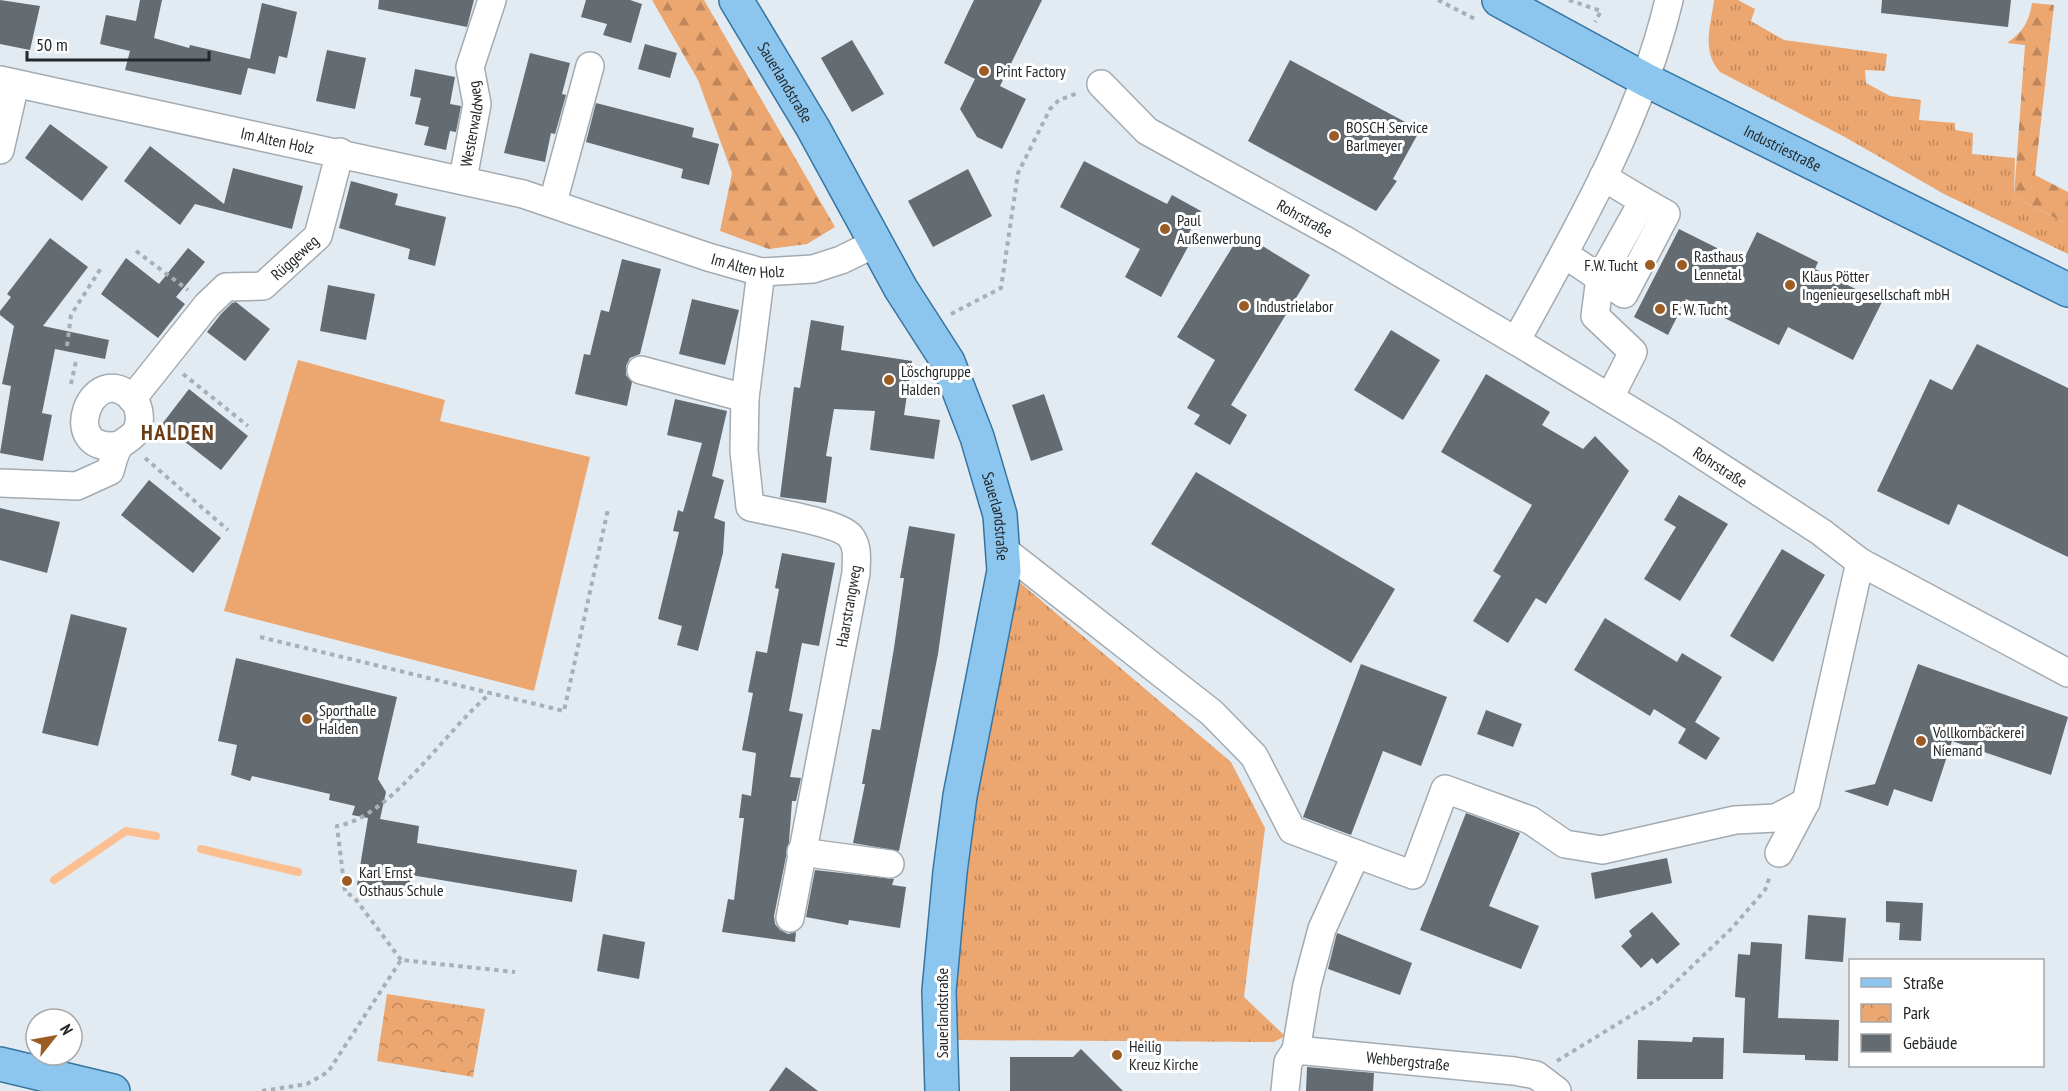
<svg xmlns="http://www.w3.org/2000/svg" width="2068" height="1091" font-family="'PT Sans Narrow',sans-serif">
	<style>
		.grass { fill: url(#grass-tufts) }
		.forest { fill: url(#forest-firs) }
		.park { fill: url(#park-crowns) }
		.pitch { fill: #eca66f }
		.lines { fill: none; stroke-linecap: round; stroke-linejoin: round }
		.stream { stroke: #fbbf91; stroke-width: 8 }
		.building { fill: #646b71 }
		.minor-casing { stroke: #a3abb2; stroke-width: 30 }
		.major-casing { stroke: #3675a1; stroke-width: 36 }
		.path { stroke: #a8afb5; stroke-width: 4; stroke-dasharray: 4.5 4.5; stroke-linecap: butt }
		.minor { stroke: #fff; stroke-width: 27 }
		.major { stroke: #8cc5ed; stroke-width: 33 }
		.poi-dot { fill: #9c5d25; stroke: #fff; stroke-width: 2 }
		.labels { text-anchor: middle; stroke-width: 6; stroke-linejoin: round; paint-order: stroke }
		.poi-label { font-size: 16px; fill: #24282a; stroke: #fff; text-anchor: start }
		.street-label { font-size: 16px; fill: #24282a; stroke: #fff }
		.district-label { font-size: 22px; font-weight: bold; letter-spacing: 1.5px; fill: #6a3e18; stroke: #fff }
	</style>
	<defs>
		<pattern id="grass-tufts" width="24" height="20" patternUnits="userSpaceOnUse" patternTransform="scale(1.5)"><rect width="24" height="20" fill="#eca66f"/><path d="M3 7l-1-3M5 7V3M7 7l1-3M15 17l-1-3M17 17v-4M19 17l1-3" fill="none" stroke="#bf875b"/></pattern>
		<pattern id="forest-firs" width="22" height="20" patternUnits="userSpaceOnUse" patternTransform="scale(1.5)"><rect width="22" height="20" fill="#eca66f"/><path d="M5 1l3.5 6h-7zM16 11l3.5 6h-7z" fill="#bf875b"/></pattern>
		<pattern id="park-crowns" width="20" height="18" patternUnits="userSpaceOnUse" patternTransform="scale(1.5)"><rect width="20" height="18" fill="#eca66f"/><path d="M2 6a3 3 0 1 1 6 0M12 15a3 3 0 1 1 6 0" fill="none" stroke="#bf875b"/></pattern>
	</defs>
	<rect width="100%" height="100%" fill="#e2ebf2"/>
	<path class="grass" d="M1714 0H1738L1755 9 1751 21 1784 40 1887 54 1885 71 1865 70 1866 83 1890 96 1921 100 1919 120 1955 123V130L1973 133 1972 154 2015 158 2014 196 2068 225V254L1944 194 1843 136 1720 72C1701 51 1711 25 1714 0Z
		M1017 580 1231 762 1265 828 1244 997 1285 1036 1274 1042 958 1040 953 1021 960 872Z"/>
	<path class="forest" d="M652 0H704L835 227 807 244 769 249 720 231 732 173 698 80Z
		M2032 3 2054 5 2035 175 2068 192V225L2014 196 2025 45 2007 43C2023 32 2029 22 2032 3Z"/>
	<path class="park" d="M387 994 485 1009 473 1077 377 1061Z"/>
	<path class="pitch" d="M298 360 445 400 440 421 590 457 534 691 224 611Z"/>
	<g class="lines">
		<path class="stream" d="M201 849 298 872
			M54 880 126 831 156 836"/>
	</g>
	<path class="building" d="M0 0 40 6 30 50 0 44Z
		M140 0H162L154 38 189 48 190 45 250 59 262 3 297 12 287 58 279 56 275 74 248 68 241 95 125 70 130 51 100 44 106 15 136 21Z
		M379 0H474L467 27 378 9Z
		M586 0H630L642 4 631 43 603 35 607 24 581 17Z
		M974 0H1042L1000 86 1026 99 1002 149 977 137 960 109 975 79 944 63Z
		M1882 0H2011L2008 27 1881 13Z
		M852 40 884 94 852 112 821 58Z
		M645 44 677 53 670 78 638 69Z
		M327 50 366 58 355 109 316 101Z
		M530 53 570 63 562 94 566 95 555 134 551 133 545 162 504 153Z
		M1290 60 1420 130 1393 179 1397 181 1376 211 1248 141Z
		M415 69 455 77 450 104 461 106 456 132 450 131 446 150 424 145 429 127 415 124 421 98 410 96Z
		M596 103 694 128 692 137 719 144 709 185 681 178 683 169 586 142Z
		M50 124 108 167 82 201 25 158Z
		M150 146 224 204 233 168 303 186 292 229 195 204 180 225 124 181Z
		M1084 161 1167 204 1172 195 1201 211 1184 242 1189 245 1161 297 1125 277 1140 249 1060 207Z
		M968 169 992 216 933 247 908 201Z
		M351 181 398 194 395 205 446 217 435 266 408 259 410 249 339 228Z
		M1679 229 1743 261 1757 232 1818 262 1815 269 1882 302 1853 360 1788 327 1779 345 1686 299 1668 335 1634 317Z
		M1241 233 1310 275 1231 405 1247 415 1230 445 1194 424 1200 415 1187 408 1215 360 1177 337Z
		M50 238 88 267 43 326 109 340 105 359 55 349 42 413 52 415 43 461 0 453 11 386 2 384 14 326 0 315V311L11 297 7 294Z
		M188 248 205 262 176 297 185 304 158 338 101 294 126 258 159 284Z
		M622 259 661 269 640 354 630 358 626 366V375L632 382 627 406 575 394 584 354 590 355 601 310 609 312Z
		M328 285 375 294 366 340 320 331Z
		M692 299 739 310 725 365 679 354Z
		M236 302 270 329 245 361 207 332 221 314 232 303Z
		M811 320 844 326 841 350 912 361 904 415 940 420 934 459 870 450 875 411 834 409 826 456 832 457 826 503 780 497 794 387 800 388Z
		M1391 330 1440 360 1403 420 1354 390Z
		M1977 344 2068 388V557L1958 504 1949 525 1877 491 1930 379 1952 390Z
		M1486 374 1550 412 1542 425 1583 449 1595 436 1629 471 1546 604 1536 598 1508 643 1473 621 1501 576 1493 571 1532 505 1441 452Z
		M189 389 248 436 221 470 162 424Z
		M1044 394 1063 450 1031 461 1012 405Z
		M675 399 727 411 712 476 724 480 714 518 725 522 723 553 698 651 677 645 682 626 658 619 679 532 673 531 678 510 683 512 702 443 667 435Z
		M1196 472 1395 589 1351 663 1151 544Z
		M149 480 221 538 193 573 121 515Z
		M1679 495 1728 524 1680 601 1644 579 1676 527 1664 520Z
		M0 508 60 522 47 573 0 560Z
		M909 526 955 534 938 654 899 851 853 843 865 784H862L872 729 880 730 894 648 904 578H900Z
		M1782 549 1825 575 1773 662 1730 636Z
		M782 553 835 563 819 646 802 643 789 711 803 714 790 777 801 778 796 801H792L789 842 774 916 775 924 780 930 788 934 796 932 795 942 722 932 728 899 734 900 744 818H739L742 794 751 796 756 753 742 750 753 693 748 692 756 651 767 653 779 589 775 588Z
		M71 614 127 628 98 746 42 733Z
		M1605 618 1677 662 1682 653 1722 677 1695 722 1720 738 1706 760 1678 743 1686 729 1654 709 1650 716 1574 670Z
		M236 658 397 697 378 779 386 792 380 819 419 826 417 843 577 870 572 902 411 875 408 894 357 885 368 818 352 815 355 806 329 800 330 794 252 776 250 781 231 775 237 745 218 741Z
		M1361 664 1447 697 1421 766 1383 751 1351 835 1303 817Z
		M1918 664 2068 717 2051 775 1952 741 1932 802 1894 789 1888 806 1844 791 1875 784Z
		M1486 710 1522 724 1513 747 1477 734Z
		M1466 813 1520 833 1489 906 1539 926 1521 969 1420 930Z
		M1667 858 1672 883 1595 899 1591 873Z
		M815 870 894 879 892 885 906 887 900 928 849 920 848 925 806 917Z
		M1886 901 1923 903 1921 941 1899 940 1900 923 1886 922Z
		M1652 912 1680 944 1657 964 1652 958 1641 968 1621 946 1632 936 1629 931Z
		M1808 915 1846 918 1843 962 1805 959Z
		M1337 933 1412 963 1400 995 1328 969Z
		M603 934 645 942 639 979 597 971Z
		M1751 942 1782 944 1778 1018 1839 1020 1838 1061 1805 1060V1055L1743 1053 1745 998 1735 997 1738 954 1750 955Z
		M1693 1037 1724 1038 1723 1079H1637L1638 1040 1692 1042Z
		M1081 1049 1123 1091H1010V1057H1073Z
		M786 1067 818 1091H769Z
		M1307 1067 1374 1073 1373 1091H1306Z"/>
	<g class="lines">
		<g class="minor-casing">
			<g id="minor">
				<path id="s1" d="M0 80 523 194 708 257 761 272 813 269 841 260 876 243"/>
				<path id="s2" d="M1101 84 1147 131 1343 239 1516 341C1576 232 1640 122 1669 0"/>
				<path d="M0 150 15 84"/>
				<path d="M1603 177 1643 201 1600 278 1595 316 1633 352 1610 397"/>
				<path id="s3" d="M463 179 477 104 470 67 492 0"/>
				<path d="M553 202 590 66"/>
				<path d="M1564 254 1624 294 1666 214 1643 201"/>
				<path d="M761 272 745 398 744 451 750 507C770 512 838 522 850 536 859 547 856 560 856 573L790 918"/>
				<path id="s4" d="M1516 341 1668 433 1821 532 1860 562 2068 673"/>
				<path d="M641 370 745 398"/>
				<path id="s5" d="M132 399 207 305 226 287 263 286 318 236 340 152"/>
				<path d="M0 483 77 486 110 471C112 464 115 451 120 445 125 440 133 438 137 430 141 421 140 407 133 399 92 356 55 456 120 445"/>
				<path d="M1004 550 1212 713 1254 756 1292 830 1413 875 1445 789 1530 820 1565 844 1602 850 1735 820 1776 818 1806 802"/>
				<path d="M801 852 890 864"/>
				<path d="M1779 853 1806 802 1860 562"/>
				<path d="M1296 1050 1307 985 1322 929 1356 854"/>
				<path id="s6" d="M1285 1091 1288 1062 1296 1050 1514 1071 1536 1075 1557 1091"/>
			</g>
		</g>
		<g class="major-casing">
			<g id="major">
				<path id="s7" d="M736 0 813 128 901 289 948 362 977 437 1000 515 1004 571 960 796 950 872 939 991 942 1091"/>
				<path id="s8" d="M1499 0 1646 80 2068 290"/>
				<path d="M0 1064 113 1091"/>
			</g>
		</g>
		<path class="path" d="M1438 0 1477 20
			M1569 0 1601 11 1595 22
			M136 251 188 290
			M951 314 1001 288 1018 173 1050 109 1059 100 1078 93
			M67 346 71 315 101 268
			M183 374 248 426
			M71 384 76 361
			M145 458 228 530
			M260 637 564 711 608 509
			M401 960 354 897 345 892 337 826C392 817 446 729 491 693
			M1557 1061 1658 999 1732 928 1765 890 1770 876
			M262 1091 307 1084 328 1072 401 960 515 972"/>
		<use href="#minor" class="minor"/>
		<use href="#major" class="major"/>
	</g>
	<g class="poi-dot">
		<circle cx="984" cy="71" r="6"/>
		<circle cx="1334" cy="136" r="6"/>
		<circle cx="1165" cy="229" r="6"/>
		<circle cx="1650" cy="265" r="6"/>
		<circle cx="1682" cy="265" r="6"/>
		<circle cx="1790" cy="285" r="6"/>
		<circle cx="1244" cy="306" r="6"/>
		<circle cx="1660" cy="309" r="6"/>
		<circle cx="889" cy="380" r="6"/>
		<circle cx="307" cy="719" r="6"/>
		<circle cx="1921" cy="741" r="6"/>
		<circle cx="347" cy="881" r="6"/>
		<circle cx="1117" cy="1055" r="6"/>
	</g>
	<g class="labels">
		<g class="poi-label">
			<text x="996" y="77">Print Factory</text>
			<text x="1346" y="133">BOSCH Service<tspan x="1346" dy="18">Barlmeyer</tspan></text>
			<text x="1177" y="226">Paul<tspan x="1177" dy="18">Außenwerbung</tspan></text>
			<text x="1694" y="262">Rasthaus<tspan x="1694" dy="18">Lennetal</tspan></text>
			<text x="1638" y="271" text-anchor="end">F.W. Tucht</text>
			<text x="1802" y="282">Klaus Pötter<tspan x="1802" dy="18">Ingenieurgesellschaft mbH</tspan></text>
			<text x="1256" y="312">Industrielabor</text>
			<text x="1672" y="315">F. W. Tucht</text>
			<text x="901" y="377">Löschgruppe<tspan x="901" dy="18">Halden</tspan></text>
			<text x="319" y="716">Sporthalle<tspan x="319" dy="18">Halden</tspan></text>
			<text x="1933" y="738">Vollkornbäckerei<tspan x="1933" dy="18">Niemand</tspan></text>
			<text x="359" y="878">Karl Ernst<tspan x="359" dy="18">Osthaus Schule</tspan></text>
			<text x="1129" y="1052">Heilig<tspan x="1129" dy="18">Kreuz Kirche</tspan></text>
		</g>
		<g class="street-label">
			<text dy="6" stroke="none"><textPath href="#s7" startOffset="96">Sauerlandstraße</textPath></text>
			<text dy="6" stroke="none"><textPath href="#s3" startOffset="56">Westerwaldweg</textPath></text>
			<text dy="6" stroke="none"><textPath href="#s1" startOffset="284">Im Alten Holz</textPath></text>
			<text dy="6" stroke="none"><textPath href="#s8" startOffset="320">Industriestraße</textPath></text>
			<text dy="6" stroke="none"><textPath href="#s2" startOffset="246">Rohrstraße</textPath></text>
			<text dy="6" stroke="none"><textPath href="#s5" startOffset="226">Rüggeweg</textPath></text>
			<text dy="6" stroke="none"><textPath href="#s1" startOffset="772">Im Alten Holz</textPath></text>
			<text dy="6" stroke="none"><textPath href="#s4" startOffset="240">Rohrstraße</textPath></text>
			<text dy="6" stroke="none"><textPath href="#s7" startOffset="582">Sauerlandstraße</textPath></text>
			<text transform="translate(848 606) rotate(-80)" y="6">Haarstrangweg</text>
			<text transform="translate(942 1013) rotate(-90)" y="6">Sauerlandstraße</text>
			<text dy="6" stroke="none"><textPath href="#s6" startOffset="156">Wehbergstraße</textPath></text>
		</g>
		<g class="district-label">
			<text x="178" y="440">HALDEN</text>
		</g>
	</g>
	<rect x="1849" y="959" width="195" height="108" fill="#ffffff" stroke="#a7a9aa" stroke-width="1.5"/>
	<rect x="1861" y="978" width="30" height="9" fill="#8cc5ed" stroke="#a7a9aa" stroke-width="1.5"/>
	<text x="1903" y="989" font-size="18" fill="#24282a">Straße</text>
	<rect x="1861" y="1004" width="30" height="18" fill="url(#park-crowns)" stroke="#a7a9aa" stroke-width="1.5"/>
	<text x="1903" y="1019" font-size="18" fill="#24282a">Park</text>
	<rect x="1861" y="1034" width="30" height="18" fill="#646b71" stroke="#a7a9aa" stroke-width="1.5"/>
	<text x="1903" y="1049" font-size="18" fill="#24282a">Gebäude</text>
	<g transform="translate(54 1037) rotate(59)"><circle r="28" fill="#ffffff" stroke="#a7a9aa" stroke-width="1.5"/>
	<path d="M0-4.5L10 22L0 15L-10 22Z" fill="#9c5d25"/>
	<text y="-9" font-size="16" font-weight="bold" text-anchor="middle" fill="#24282a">N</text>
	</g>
	<path d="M27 51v9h182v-9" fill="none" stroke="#24282a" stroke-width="3"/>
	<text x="36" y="51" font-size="18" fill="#24282a" stroke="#ffffff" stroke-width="4.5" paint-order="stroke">50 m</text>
</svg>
